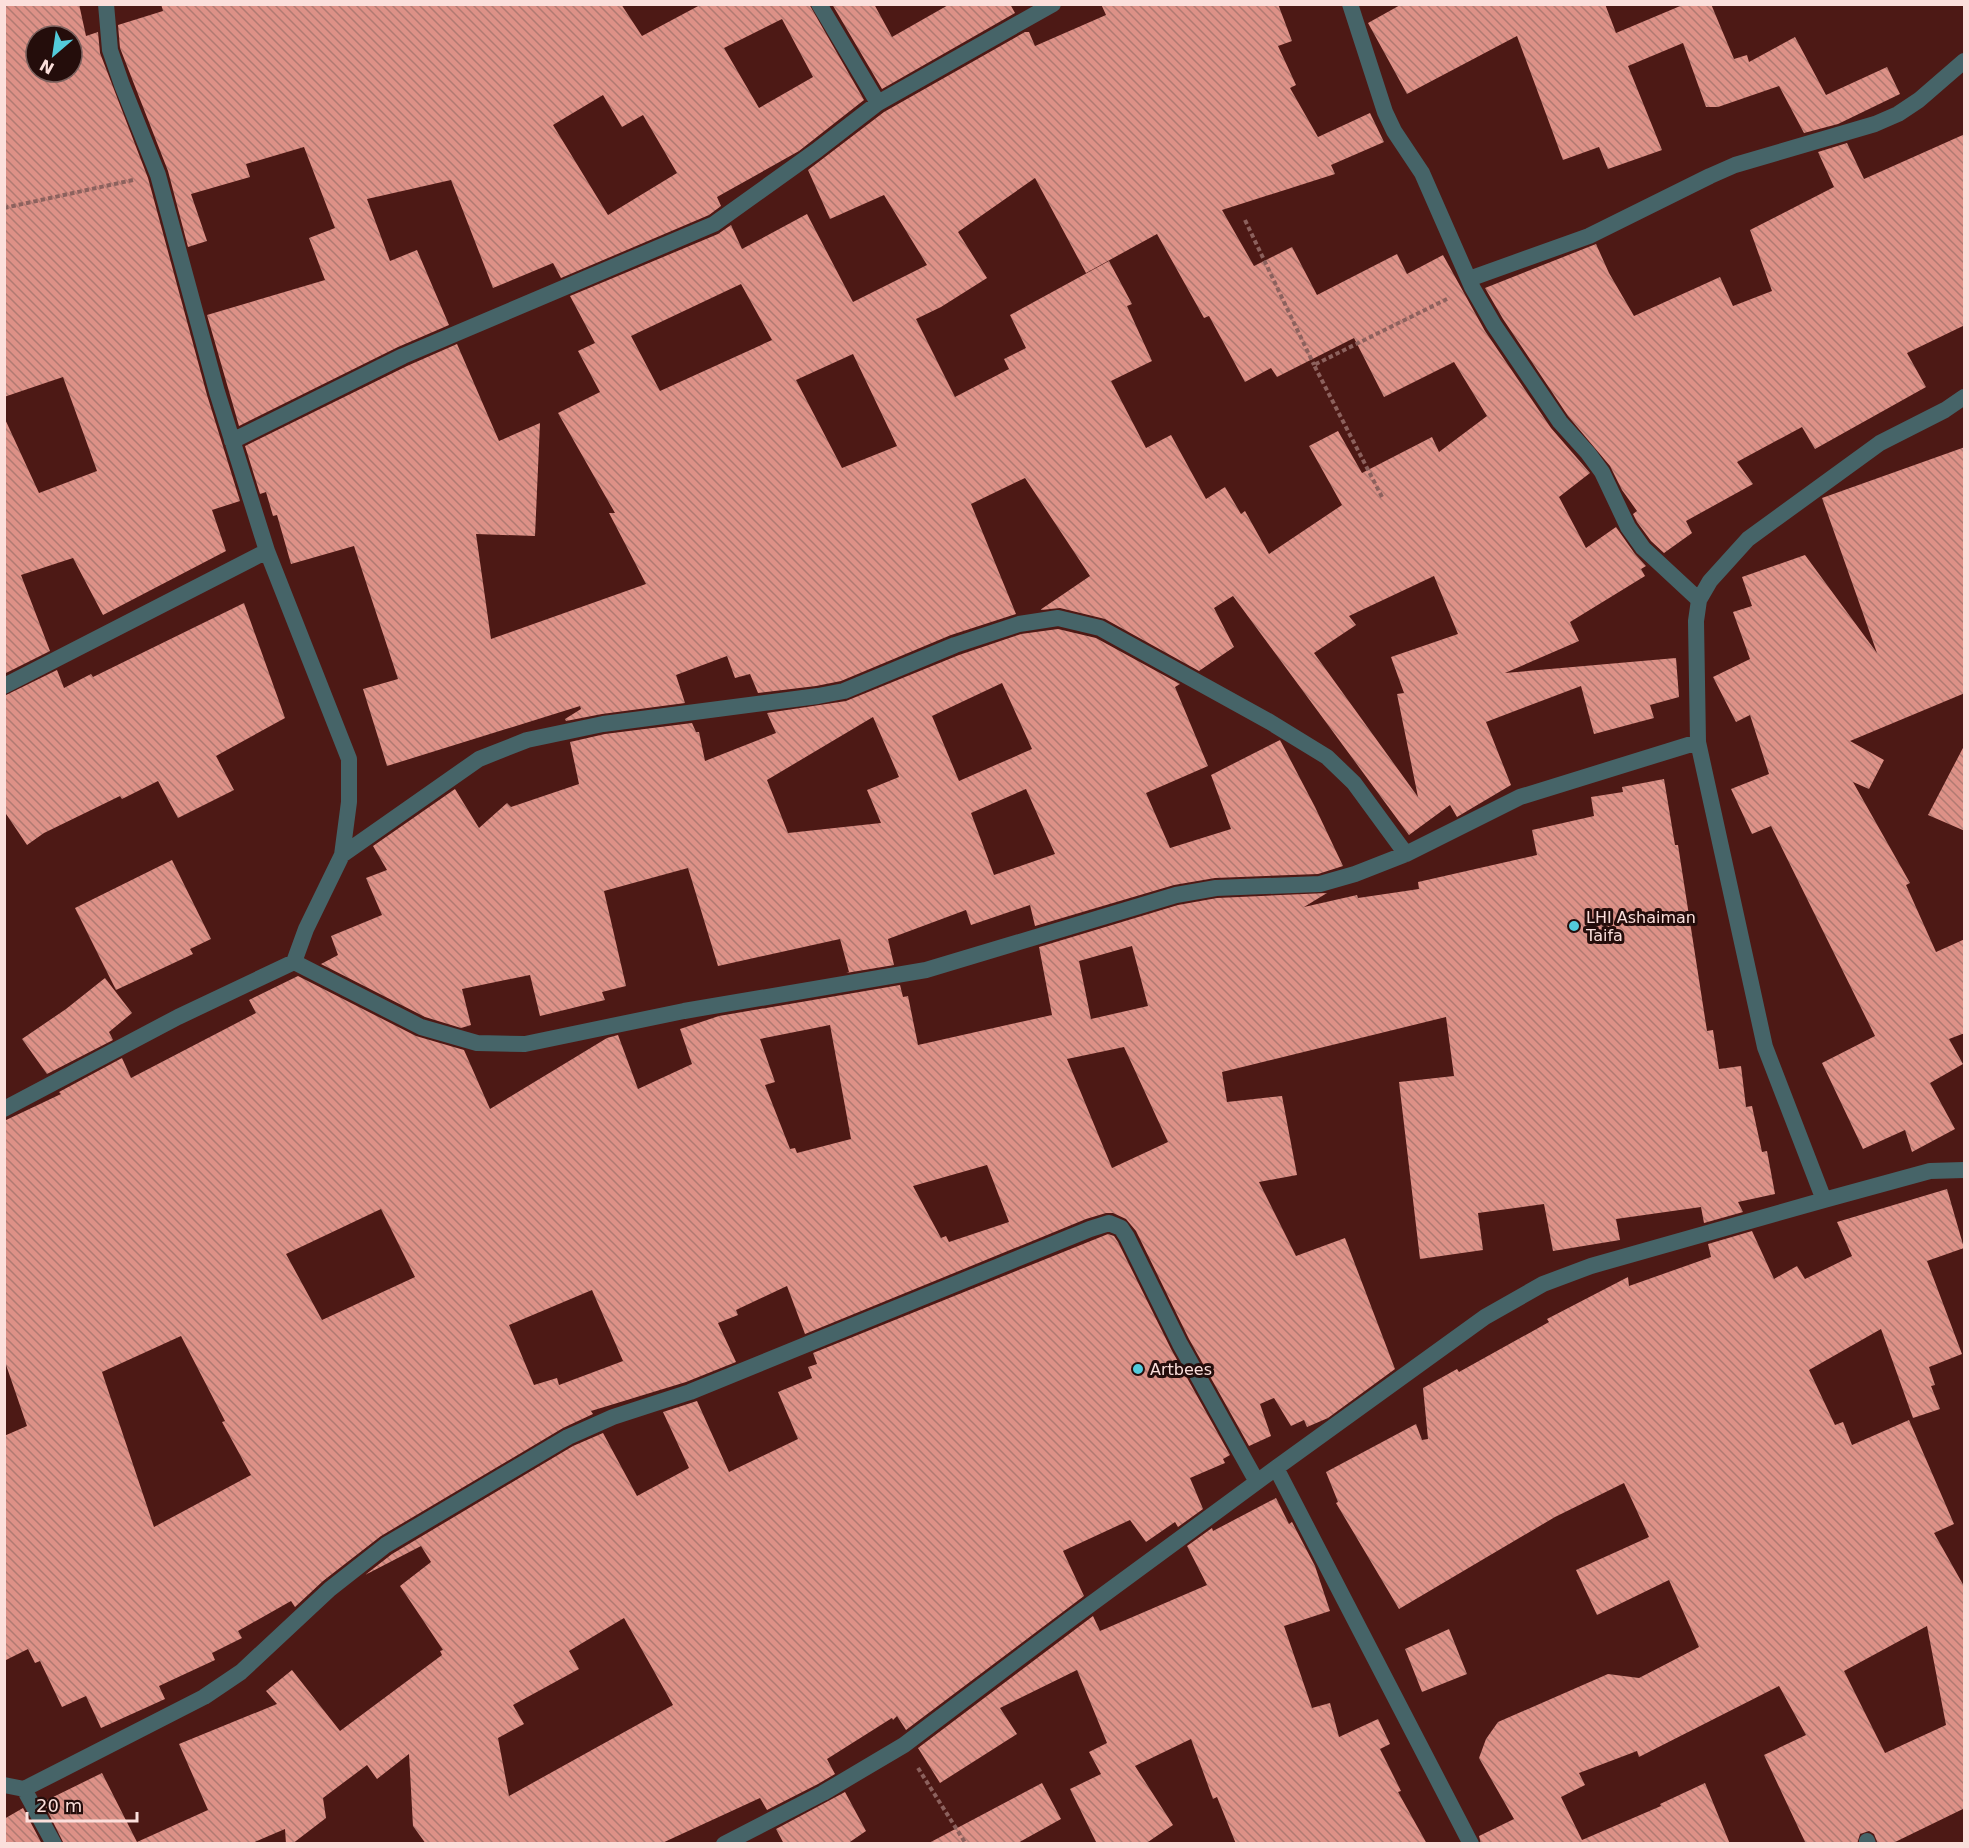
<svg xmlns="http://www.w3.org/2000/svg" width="1969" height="1848" font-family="'DejaVu Sans',sans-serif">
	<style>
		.building { fill: url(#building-back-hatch); fill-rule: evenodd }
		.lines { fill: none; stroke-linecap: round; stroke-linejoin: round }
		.path { stroke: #8c615d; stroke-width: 4; stroke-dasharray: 4.5 3; stroke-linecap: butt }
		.minor { stroke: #466468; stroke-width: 16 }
		.poi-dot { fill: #53cbdb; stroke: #240d0b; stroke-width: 2 }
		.labels { text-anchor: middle; stroke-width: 6; stroke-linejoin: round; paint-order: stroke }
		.poi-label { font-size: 16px; fill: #fbdfdb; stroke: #240d0b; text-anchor: start }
	</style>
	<defs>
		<pattern id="building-back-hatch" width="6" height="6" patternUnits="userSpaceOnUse" patternTransform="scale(1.5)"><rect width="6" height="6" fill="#dd9187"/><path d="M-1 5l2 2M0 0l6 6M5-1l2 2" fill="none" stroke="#b17a72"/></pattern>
	</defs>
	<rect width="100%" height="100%" fill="#4d1915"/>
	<path class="building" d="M4 4H79L86 36 98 32 100 53 148 178 207 395 240 501 212 510 226 551 103 615 73 558 21 575 50 651 4 674V417L39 493 97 471 63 377 4 397ZM36 36H72V72H36Z
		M161 4H621L642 36 702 4H809L864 100 799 151 717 197 721 206 709 215 561 278 553 263 493 288 451 180 367 199 390 261 417 250 449 325 398 347 239 426 207 315 325 280 309 238 335 228 304 147 246 164 250 177 191 194 207 241 188 247 168 171 120 48 118 25 163 11ZM782 19 813 77 759 108 724 48ZM603 95 622 127 643 115 677 173 608 215 553 125Z
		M832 4H874L892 37 950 4H1010L1015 13 882 89Z
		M1101 4H1278L1292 41 1278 46 1296 85 1290 88 1318 137 1370 113 1384 142 1331 165 1335 174 1222 210 1254 266 1292 247 1317 295 1397 254 1407 274 1443 255 1485 331 1551 428 1590 473 1559 497 1586 548 1616 527 1635 554 1646 566 1641 569 1645 576 1570 622 1579 641 1505 673 1676 658 1679 697 1650 705 1654 718 1594 734 1581 686 1486 722 1511 785 1457 817 1450 805 1409 835 1233 596 1214 608 1234 647 1199 671 1105 619 1060 608 1040 610 1090 576 1025 478 971 504 1016 614 951 635 841 681 816 686 758 693 750 674 735 678 727 656 676 675 685 703 602 714 566 721 565 719 581 709 580 706 387 766 363 689 398 679 354 546 291 564 277 515 273 516 266 492 260 494 245 446 407 366 457 344 499 441 540 423 535 536 476 534 491 639 646 584 609 513H615L558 413 600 392 578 351 595 343 570 296 718 234 731 225 742 249 807 214 853 302 927 265 884 195 830 219 808 170 884 112 1025 32H1029L1035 46 1106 15ZM1035 178 1086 273 1157 234 1204 318 1209 316 1245 382 1271 368 1277 377 1354 338 1384 397 1454 362 1487 416 1439 452 1432 437 1362 473 1338 431 1309 446 1342 505 1269 554 1245 511 1241 514 1225 487 1206 499 1171 435 1146 448 1111 381 1152 361 1127 306 1132 304 1109 261 1010 315 1026 348 1004 359 1009 369 955 397 916 319 941 307 987 278 958 232ZM741 284 772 340 660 391 631 336ZM853 354 897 446 842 468 796 380ZM1434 576 1458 634 1391 657 1404 693 1397 694 1418 797 1314 653 1356 625 1349 616Z
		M1402 4H1605L1616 33 1685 4H1711L1734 59 1747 55 1749 62 1795 37 1826 95 1887 67 1900 94 1838 124 1804 133 1779 86 1718 107H1706L1683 43 1628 66 1662 150 1608 169 1599 147 1563 160 1517 36 1407 94 1368 23Z
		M1965 134V325L1907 353 1926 387 1815 449 1802 427 1737 462 1753 484 1686 521 1692 533 1664 553 1651 541 1637 522 1633 514 1637 511 1622 490 1610 466 1568 416 1503 319 1485 288 1596 244 1609 273 1634 316 1720 277 1733 306 1772 291 1750 230 1834 187 1818 152 1847 143 1864 179Z
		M1965 447V693L1850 741 1884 760 1869 789 1853 782 1910 883 1906 885 1936 952 1965 939V1033L1949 1039 1963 1064 1930 1083 1955 1129 1912 1152 1905 1130 1863 1149 1822 1063 1875 1036 1771 826 1752 834 1731 789 1769 774 1750 715 1736 722 1713 677 1750 659 1733 612 1752 606 1742 577 1805 555 1877 653 1822 498Z
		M244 603 285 718 216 756 234 790 178 818 158 781 122 799 120 796 44 833 27 845 4 811V696L57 670 64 688 91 674 93 677Z
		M1058 629 1096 638 1180 684 1175 687 1208 766 1146 793 1170 848 1231 829 1211 775 1280 740 1315 807 1343 866 1318 874 1215 878 1174 885 1035 926 1030 905 971 925 966 910 888 939 894 965 846 973 849 972 840 939 718 966 688 868 604 891 626 986 602 992 605 1000 540 1016 530 975 462 989 471 1025 461 1028 425 1017 321 964 338 955 331 936 382 915 366 878 387 870 373 846 455 789 479 828 507 803 511 807 579 784 570 742 605 734 692 723 696 732H699L705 761 776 733 767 713 846 701 959 655 1021 634ZM1002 683 1032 749 959 781 932 716ZM873 717 899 777 867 790 881 823 788 833 767 780ZM1026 789 1055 854 994 875 971 813Z
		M1965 744V831L1928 815Z
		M1664 779 1675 845H1678L1707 1031 1713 1030 1719 1069 1741 1066 1746 1107 1752 1106 1762 1152 1767 1151 1775 1194 1738 1202 1743 1212 1704 1223 1701 1207 1616 1219 1620 1240 1553 1251 1544 1204 1478 1213 1483 1250 1420 1259 1399 1082 1454 1076 1446 1017 1222 1072 1227 1102 1282 1096 1297 1175 1259 1182 1296 1256 1345 1238 1395 1369 1328 1418 1307 1427 1304 1420 1291 1426 1274 1398 1260 1404 1271 1436 1249 1446 1189 1339 1136 1231 1126 1219 1113 1213H1106L1086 1219 805 1334 787 1286 736 1310 738 1315 718 1323 736 1362 686 1382 591 1411 593 1414 563 1428 381 1536 323 1581 295 1607 291 1601 238 1631 242 1638 212 1653 215 1660 159 1686 165 1699 101 1728 86 1696 62 1707 40 1661 35 1663 28 1649 4 1661V1436L27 1426 4 1359V1121L61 1094 59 1092 122 1058 131 1078 256 1013 249 1000 298 976 416 1036 464 1050 490 1109 607 1038 618 1035 638 1089 692 1064 680 1029 719 1016 900 985 903 997 908 996 918 1045 1052 1015 1039 947 1178 905 1217 898 1327 893 1304 907 1357 895 1358 898 1419 889 1418 882 1537 855 1532 830 1594 816 1591 797 1623 792 1622 787ZM1132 946 1148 1006 1091 1019 1079 961ZM830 1025 851 1139 797 1153 795 1148 790 1149 765 1085 775 1082 760 1039ZM1124 1047 1168 1142 1112 1168 1067 1059ZM987 1165 1009 1222 949 1242 946 1236 941 1238 913 1186ZM381 1209 415 1277 322 1320 286 1254ZM592 1290 623 1361 559 1385 557 1378 534 1385 509 1325ZM181 1336 225 1421 222 1422 251 1475 154 1527 102 1372Z
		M172 860 211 939 190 949 193 954 116 990 75 908Z
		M105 978 132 1013 109 1032 113 1040 47 1074 22 1039 66 1009Z
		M1947 1189 1964 1248 1927 1261 1962 1354 1929 1367 1935 1385 1931 1386 1940 1409 1913 1418 1881 1329 1809 1370 1835 1425 1843 1422 1852 1445 1909 1420 1954 1524 1934 1533 1965 1588V1808L1891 1844H1878L1874 1834 1869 1831 1860 1834 1857 1844H1806L1764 1755 1806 1735 1779 1686 1639 1757 1637 1751 1579 1773 1585 1785 1561 1797 1582 1840 1661 1806 1660 1804 1705 1783 1730 1844H1481L1479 1836 1514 1819 1479 1758 1486 1739 1498 1722 1608 1674 1639 1678 1699 1647 1669 1580 1597 1615 1576 1570 1649 1537 1624 1483 1555 1517 1399 1609 1336 1503 1338 1502 1326 1472 1416 1424 1422 1440 1428 1439 1423 1388 1457 1369 1459 1372 1549 1322 1547 1319 1628 1277 1629 1286 1711 1257 1708 1244 1752 1231 1774 1279 1797 1266 1805 1279 1852 1256 1837 1222ZM1927 1626 1946 1725 1885 1753 1844 1671Z
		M1108 1234 1114 1236 1118 1242 1171 1349 1230 1455 1223 1459 1225 1463 1190 1478 1203 1509 1178 1527 1175 1522 1146 1542 1130 1520 1063 1551 1084 1596 906 1730 897 1716 893 1720 892 1718 827 1759 835 1774 818 1784 767 1810 760 1798 660 1844H426L413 1826 409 1754 377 1779 367 1765 323 1798 326 1818 292 1844H286L285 1829 250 1844H64L43 1802 102 1773 137 1842 208 1810 179 1744 277 1704 266 1691 292 1670 340 1731 442 1655 440 1651 443 1650 400 1586 431 1562 421 1546 365 1575 392 1554 573 1446 603 1433 637 1496 689 1468 663 1412 697 1401 729 1472 798 1439 778 1392 812 1378 808 1367 817 1364 813 1353ZM624 1618 673 1705 509 1796 498 1738 524 1724 513 1705 579 1669 569 1651Z
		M1276 1498 1289 1524 1292 1522 1315 1566 1330 1611 1284 1626 1312 1708 1330 1703 1339 1737 1378 1719 1390 1744 1380 1749 1401 1791 1398 1792 1427 1844H1236L1217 1797 1213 1799 1191 1739 1135 1766 1173 1825 1145 1844H1097L1070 1789 1101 1774 1089 1752 1107 1743 1077 1670 1000 1708 1017 1734 940 1783 918 1748 1093 1616 1100 1631 1207 1585 1187 1546 1212 1528 1213 1531Z
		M1449 1629 1467 1674 1422 1692 1405 1649Z
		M1042 1783 1061 1819 1016 1844H927Z
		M845 1792 866 1831 847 1844H784L776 1829Z
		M23 1808 42 1844H4V1819Z"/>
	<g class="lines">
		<path class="path" d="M4 208 133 180
			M1245 220 1314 365
			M1382 497 1314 365 1447 299
			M918 1768 966 1844"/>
		<path class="minor" d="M819 4 878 103
			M1350 4 1385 112 1394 131 1422 173 1472 287 1494 325 1560 422 1588 453 1602 472 1628 527 1643 548 1699 600
			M1469 279 1589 236 1710 176 1735 165 1875 124 1898 114 1919 100 1964 61
			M232 441 403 356 714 224 816 151 878 103 1053 4
			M4 686 267 551
			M342 855 479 759 527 740 603 724 818 696 844 691 955 645 1019 624 1058 618 1100 628 1270 722 1327 757 1354 783 1406 854
			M294 962 421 1027 477 1043 525 1044 684 1011 926 970 1176 895 1216 888 1320 884 1355 874 1406 854 1520 797 1698 742
			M4 1109 178 1017 294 962 306 929 342 855 349 802V759L267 551 217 392 158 175 122 85 110 50 106 4
			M1824 1200 1765 1047 1698 742 1696 621 1699 600 1710 581 1748 539 1880 443 1945 410 1964 397
			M1276 1468 1471 1844
			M4 1785 24 1789 54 1844
			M24 1789 204 1697 241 1672 330 1589 386 1545 568 1437 613 1417 690 1392 1090 1229 1109 1223 1121 1228 1127 1237 1180 1344 1257 1482
			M1867 1841 1868 1844
			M724 1844 823 1793 904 1745 1072 1618 1276 1468 1485 1317 1543 1284 1591 1266 1824 1200 1930 1171 1964 1170"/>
	</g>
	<g class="poi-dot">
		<circle cx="1574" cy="926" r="6"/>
		<circle cx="1138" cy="1369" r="6"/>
	</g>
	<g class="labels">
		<g class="poi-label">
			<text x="1586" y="923">LHI Ashaiman<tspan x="1586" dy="18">Taifa</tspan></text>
			<text x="1150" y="1375">Artbees</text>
		</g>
	</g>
	<rect width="1969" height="1848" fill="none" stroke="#fbdfdb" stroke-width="12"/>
	<g transform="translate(54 54) rotate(209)"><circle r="28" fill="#240d0b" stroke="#7a615e" stroke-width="1.5"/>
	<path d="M0-4.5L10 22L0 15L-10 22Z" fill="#53cbdb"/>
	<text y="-9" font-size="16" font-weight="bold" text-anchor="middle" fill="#fbdfdb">N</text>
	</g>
	<path d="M27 1812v9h110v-9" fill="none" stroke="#fbdfdb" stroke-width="3"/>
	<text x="36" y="1812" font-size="18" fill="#fbdfdb" stroke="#240d0b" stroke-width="4.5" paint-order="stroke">20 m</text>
</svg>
